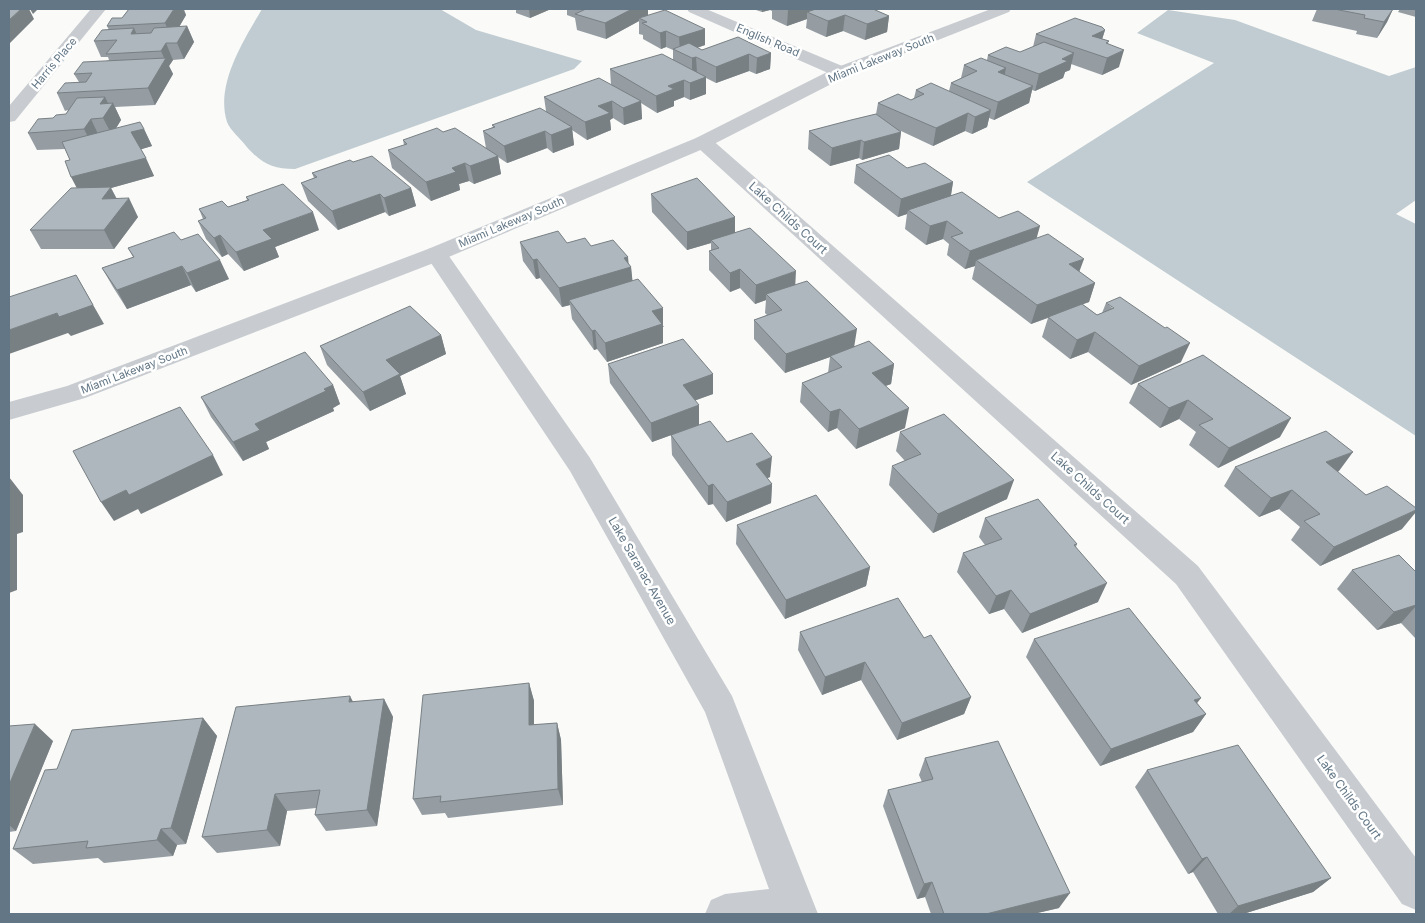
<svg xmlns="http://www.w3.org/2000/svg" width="1425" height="923" font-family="Inter,sans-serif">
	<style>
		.water { fill: #c0ccd1 }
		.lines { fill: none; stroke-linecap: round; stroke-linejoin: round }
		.minor { fill: #c8ccd0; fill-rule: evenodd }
		.tertiary { fill: #c8ccd0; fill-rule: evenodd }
		.wall { fill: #959da3 }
		.shaded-wall { fill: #798084 }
		.building { fill: #adb7bd; stroke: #798084 }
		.labels { text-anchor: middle; stroke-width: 5; stroke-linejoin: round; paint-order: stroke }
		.far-street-label { font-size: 11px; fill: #627685; stroke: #fff }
		.street-label { font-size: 12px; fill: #627685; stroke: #fff }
	</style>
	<rect width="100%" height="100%" fill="#fafaf8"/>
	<path class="water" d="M262 9H440L476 30 582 61 574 69 295 169C272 169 262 164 246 146 241 139 230 130 227 122 215 84 244 40 262 9Z
		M1168 10 1235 20 1389 76 1416 67V200L1396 214 1416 224V436L1027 182 1214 63 1137 33Z"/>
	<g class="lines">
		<path class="minor" d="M91 9H106L15 121 9 122V106Z
			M687 9H706L847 68 849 72 847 76H835L689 12Z
			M703 136 710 138 1198 566 1416 858V910L1402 904 1176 584 696 146 694 142 696 138Z
			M436 247 444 249 590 458 732 696 818 914H705L711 900 725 894 769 889 705 712 570 471 425 254 428 249Z"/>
		<path class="tertiary" d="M991 9H1011L1009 12 847 76 710 146 444 259 85 398 9 420V402L67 386 428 249 696 138 835 68Z"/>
	</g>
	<path class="wall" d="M129 9H186H184L186 15 179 27 187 26 194 42 184 59 173 60 169 66 173 74 155 105 115 107 121 120 116 128 144 129 152 146 141 149 154 176 111 188 117 199 138 217 114 249H41L30 230 77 188 70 160 65 149 37 150 28 133 66 114 68 110 65 111 57 93 79 82 74 74 109 60 108 57H101L94 41 109 30 107 26 122 18Z
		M511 9H551L530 18 516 13V10Z
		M567 9H648V15L705 29V45L697 48 702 50 771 53 770 69 756 74 749 71 716 83 706 78V94L690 100 684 97 674 101V106L657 113 641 103 642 119 624 125 613 118 610 120 611 130 587 140 572 130 574 145 553 153 547 148 507 163 498 157 501 174 474 184 469 181 459 184 460 190 431 201 392 168 388 150 404 145 403 140 443 132 486 148 483 131 493 127 492 125 546 111 544 97 611 85 610 69 673 60V50L666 47 661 49 643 39V35L639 34V21L606 39 577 30 575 18 567 15Z
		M753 9H873L889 16 887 32 865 40 843 31 826 37 806 28 807 19 787 26 772 19V11L770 10 762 12Z
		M1317 9H1393L1387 22 1377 38 1356 34 1357 31 1312 21Z
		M1400 9H1416V17L1398 12Z
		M1105 30 1102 39 1109 41 1108 43 1119 67 1102 75 1071 64 1070 70 1065 72 1063 78 1035 91 1032 90 1029 103 994 120 989 118 987 127 972 134 965 131 933 146 901 131 899 149 862 160 859 158 830 166 808 149 809 131 876 114 878 103 911 100 914 98 916 90 949 91 951 83 961 78 964 65 987 60 988 55 1020 52 1033 47 1036 34Z
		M353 162 411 188 416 206 389 216 385 212 338 230 308 201 301 183 314 178 312 173Z
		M856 165 907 168 953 182 951 196 999 218 1036 238 1079 272 1095 283 1089 302 1082 304 1097 315 1102 313 1106 303 1181 362 1131 385 1088 352 1070 359 1042 337 1048 318 1031 324 972 279 975 266 965 269 947 255 949 244 943 239 926 245 905 229 907 214 898 217 854 183Z
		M651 194 735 232 795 285 854 346 894 364 891 384 885 386 905 428 856 449 837 428 828 432 800 402 802 383 828 373 830 357 785 373 754 339V320L767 315 765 313 766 300 755 304 740 288 730 292 709 270V251H711V243L687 250 652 212Z
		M246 197 319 230 275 247 279 257 244 271 228 254 222 257 206 239 198 221 203 219 199 209 228 207 247 200Z
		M181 240 229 279 196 292 191 285 127 309 113 287 102 268 133 257 128 248Z
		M520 242 567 243 591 246 628 257V263L631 267 632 280 664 327H663V343L607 362 597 349 594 350 572 319 570 305 562 307 540 278 536 279 523 261Z
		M441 335 446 354 400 376 406 394 370 411 327 365 320 346Z
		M1203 355 1280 437 1218 468 1189 445 1196 432 1179 419 1160 428 1129 403 1138 384Z
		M608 364 713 374V394L695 400 699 425 652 442 610 383Z
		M333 385 340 404 333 408 334 411 266 442 269 449 243 461 211 417 201 397Z
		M900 432 1007 499 933 533 889 485 892 466 905 461 896 451Z
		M671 435 727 442 770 477 767 478 772 484 771 503 726 522 713 504 708 505 672 455Z
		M1235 467 1339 471 1337 472 1402 529 1320 566 1291 540 1300 527 1279 509 1259 517 1224 486Z
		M985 518 1077 544 1076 547 1098 602 1022 633 1004 609 989 614 957 572 963 553 985 545 979 537Z
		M737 525 870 567 866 586 785 619 736 544Z
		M1352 570 1416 572V639L1401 623 1377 630 1337 589Z
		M800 632 924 638 971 697 964 714 897 740 861 680 822 695 798 650Z
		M1034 639 1197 703 1206 714 1193 732 1100 766 1026 657Z
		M529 683 534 701V725L557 723 561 740 563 805 448 818 445 813 422 815 413 799Z
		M384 699 393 717 377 826 326 831 315 815 316 808 287 811 280 846 217 853 202 837 353 702Z
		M203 718 217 736 186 844 177 845 173 856 104 863 98 858 33 864 13 849 57 769Z
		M9 726 53 741 16 831 9 832Z
		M925 758 1059 908 1033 914H931L925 897 917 899 883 806 888 790 922 782 919 775Z
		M1147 770 1331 878 1313 892 1243 914H1218L1193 872 1188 874 1135 787Z"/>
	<path class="shaded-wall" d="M21 9H29L34 19 10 43 9 41V20Z
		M30 9H38L33 14Z
		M174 9H183L186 15 172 39 165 23Z
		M529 9H551L530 18Z
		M632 9H648V16L639 18V21L606 39 605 23Z
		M762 9H770V10L762 12Z
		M792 9H835L807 12V19L787 26 788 10Z
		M1393 9 1387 22 1377 38 1384 22Z
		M845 15 843 31 826 37 828 21Z
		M889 16 887 32 865 40 867 24Z
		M187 26 194 42 184 59 177 43Z
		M134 28 141 44 131 34Z
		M705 29V45L681 53 680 52 679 37Z
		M1105 30 1100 46 1092 36Z
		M666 31V47L661 49 660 33Z
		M166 43 173 60 169 66 173 74 155 105 148 88 165 60 161 51Z
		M1124 50 1119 67 1102 75 1107 58Z
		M771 53 770 69 756 74 757 58Z
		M1074 53 1070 70 1065 72 1063 78 1035 91 1039 74 1062 59Z
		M749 54V71L716 83V67Z
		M696 57 697 73 692 75V58Z
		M1006 68 1003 84 998 72Z
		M706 77V94L690 100V83Z
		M684 80V97L674 101V106L657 113 656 96 668 86Z
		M1033 86 1029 103 994 120 998 102Z
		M105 97 110 107 113 103 121 120 112 135 103 118 100 104Z
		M612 101 613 118 610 120 611 130 587 140 585 122 598 106Z
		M641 101 642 119 624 125 623 108Z
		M991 110 987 127 972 134 975 117Z
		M968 113 965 131 933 146 936 128Z
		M91 119 99 136 93 147 84 129Z
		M572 127 574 145 553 153 551 135Z
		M144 129 152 146 139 150 131 132Z
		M545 131 547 148 507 163 504 146Z
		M901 132 899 149 862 160 864 142Z
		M861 140 859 158 830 166 832 148Z
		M498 156 501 174 474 184 470 166Z
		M146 158 154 176 111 188 120 206 81 196 71 177Z
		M465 163 469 181 459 184 460 190 431 201 426 182 452 168Z
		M953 182 950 200 908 210 907 214 898 217 901 199Z
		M411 188 416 206 389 216 384 198Z
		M380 194 385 212 338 230 332 211Z
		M129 198 138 217 114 249 104 230Z
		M313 212 319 230 275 247 279 257 244 271 236 252 263 230Z
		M735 217V236L711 240V243L687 250V232Z
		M947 221 943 239 926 245 930 226Z
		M1040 226 1035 244 976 260 975 266 965 269 970 251Z
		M220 235 228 254 222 257 214 238Z
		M628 257 629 267H631L633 285 569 300 570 305 562 307 559 288 624 258Z
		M537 259 540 278 536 279 533 260Z
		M1084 259 1077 278 1069 264Z
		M220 260 229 279 196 292 187 273Z
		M182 266 191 285 127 309 117 290Z
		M740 269V288L730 292V273Z
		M796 271 795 290 766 294V300L755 304 756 285Z
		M76 275 104 324 71 336 68 333 9 354V330L57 313Z
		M1095 283 1089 302 1031 324 1037 305Z
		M663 308V343L607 362 605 343 652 311Z
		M857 329 854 348 830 356V357L785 373 786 354Z
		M595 330 597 349 594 350 592 331Z
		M1095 332 1088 352 1070 359 1077 340Z
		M441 335 446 354 400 376 406 394 370 411 363 392 386 360Z
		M1190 343 1181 362 1131 385 1139 366Z
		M894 364 891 384 869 392 872 373Z
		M713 374V394L683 405V385Z
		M333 385 340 404 333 408 334 411 266 442 269 449 243 461 233 442 255 424Z
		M1188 400 1179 419 1160 428 1169 408Z
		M699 405V425L652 442 651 423Z
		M909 408 905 428 856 449 859 429Z
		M840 409 837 428 828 432 830 412Z
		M1291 418 1280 437 1218 468 1229 448Z
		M1353 452 1339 471 1313 482 1326 462Z
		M213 455 223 475 141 514 138 509 114 521 101 502 126 490Z
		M772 457 770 477 755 483 756 464Z
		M9 477 23 495V532L17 534V590L9 593Z
		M1014 480 1007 499 933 533 938 514Z
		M713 484V504L708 505V486Z
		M772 484 771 503 726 522 727 502Z
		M1292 490 1279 509 1259 517 1271 498Z
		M1416 510V512L1402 529 1320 566 1334 547Z
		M870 567 866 586 785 619 786 600Z
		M1107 583 1098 602 1022 633 1030 614Z
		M1011 590 1004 609 989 614 996 596Z
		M1416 605V606L1401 623 1377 630 1394 612Z
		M865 662 861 680 822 695 825 677Z
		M529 683 534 701V743L529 725Z
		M350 696 359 713 349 702Z
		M971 697 964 714 897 740 902 723Z
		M1201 698 1188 715 1194 700Z
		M384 699 393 717 377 826 367 810Z
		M1206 714 1193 732 1100 766 1111 749Z
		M203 718 217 736 186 844 171 828Z
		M557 723 561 740 563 805 558 789Z
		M35 724 53 741 16 831 9 825V785Z
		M275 794 287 811 280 846 267 830Z
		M161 829 177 845 173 856 157 840Z
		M1207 857 1193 872 1188 874 1202 859Z
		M1331 878 1313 892 1243 914H1229L1238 906Z
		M932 882 925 897 917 899 924 884Z
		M1070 893 1059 908 1033 914H986Z"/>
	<path class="building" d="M9 9H21L9 20Z
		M129 9H174L165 23 107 26 112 18H122Z
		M586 9H632L605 23 575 14Z
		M816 9H873L889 16 867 24 845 15 828 21 807 12Z
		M1334 9H1393L1384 22 1364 18 1365 15Z
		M665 10 705 29 679 37 666 31 660 33 642 23 647 22 639 18Z
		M1075 18 1102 27 1105 30 1092 36 1109 41 1106 43 1124 50 1107 58 1036 34Z
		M187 26 177 43H166L161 51 106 54 117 40 94 41 102 30 134 28 131 34 151 33 154 28Z
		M738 37 771 53 757 58 749 54 716 67 696 57 692 58 673 49 689 43 702 50Z
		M1044 42 1074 53 1062 59 1068 61 1039 74 988 55 1006 47 1020 52Z
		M662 54 706 77 690 83 684 80 668 86 674 89 656 96 610 69Z
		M166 58 148 88 57 93 65 83 86 82 92 73 74 74 83 62Z
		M981 58 1006 68 998 72 1033 86 998 102 951 83 977 71 964 65Z
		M599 78 641 101 623 108 612 101 598 106 610 113 585 122 544 97Z
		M931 83 991 110 975 117 968 113 936 128 878 103 898 94 911 100 924 94 916 90Z
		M105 97 100 104 113 103 103 118 91 119 84 129 28 133 38 119 53 118 56 115 66 114 77 98Z
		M540 108 572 127 551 135 545 131 504 146 483 131 495 127 492 125Z
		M876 114 901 132 864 142 861 140 832 148 809 131 851 120Z
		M140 122 144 129 131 132 146 158 71 177 65 161 70 160 62 142Z
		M437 128 443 132 455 128 498 156 470 166 465 163 452 168 456 172 426 182 388 150 407 144 403 140Z
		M889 155 907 168 925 163 953 182 901 199 856 165Z
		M372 156 411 188 384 198 380 194 332 211 301 183 317 177 312 173 350 160 353 162Z
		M697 178 735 217 687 232 651 194Z
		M283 184 313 212 263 230 272 239 236 252 220 235 214 238 198 221 206 218 199 209 222 201 228 207 249 200 246 197Z
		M111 187 102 199 129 198 104 230H30L71 188Z
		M962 192 999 218 1018 211 1040 226 970 251 951 237 963 233 947 221 930 226 908 210Z
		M750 228 796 271 756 285 740 269 730 273 709 251 719 248 711 240Z
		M558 231 567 243 585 238 591 246 613 240 628 257 624 258 631 267 559 288 537 259 533 260 520 242Z
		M174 232 181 240 198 234 220 260 187 273 182 266 117 290 102 268 134 257 128 248Z
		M1048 234 1084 259 1069 264 1095 283 1037 305 976 260Z
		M76 275 93 305 59 317 57 313 9 330V297Z
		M638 279 663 308 652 311 662 324 605 343 595 330 592 331 569 300Z
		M807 281 857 329 786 354 754 320 782 310 766 294Z
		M1120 297 1165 328 1167 327 1190 343 1139 366 1095 332 1077 340 1048 317 1082 304 1097 315 1114 308 1106 303Z
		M410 306 441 335 386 360 400 374 363 392 320 346Z
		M683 339 713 374 683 385 699 405 651 423 608 364Z
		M869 341 894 364 872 373 909 408 859 429 840 409 830 412 802 383 842 367 830 356Z
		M305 352 333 385 324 389 326 391 255 424 260 430 233 442 201 397Z
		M1203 355 1291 418 1229 448 1199 425 1213 419 1188 400 1169 408 1138 384Z
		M180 407 213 455 129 495 126 490 101 502 73 451Z
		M944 414 1014 480 938 514 892 466 921 454 900 432Z
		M710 421 727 442 752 433 772 457 756 464 772 484 727 502 713 484 708 486 671 435Z
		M1326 431 1353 452 1326 462 1366 495 1387 486 1416 508V510L1334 547 1304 521 1320 514 1292 490 1271 498 1235 467Z
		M816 495 870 567 786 600 737 525Z
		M1038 499 1077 544 1074 545 1107 583 1030 614 1011 590 996 596 963 553 1002 539 985 518Z
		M1399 555 1416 572V605L1394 612 1352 570Z
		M898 598 924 638 931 635 971 697 902 723 865 662 825 677 800 632Z
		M1129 608 1201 698 1194 700 1206 714 1111 749 1034 639Z
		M529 683V725L557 723 558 789 440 802 441 796 413 799 423 695Z
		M350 696 349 702 384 699 367 810 315 815 320 790 275 794 267 830 202 837 236 707Z
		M203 718 171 828 161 829 157 840 86 848 88 841 13 849 45 770 57 769 72 730Z
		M35 724 9 785V726Z
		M998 741 1070 893 986 914H944L932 882 924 884 888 790 933 779 925 758Z
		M1238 745 1331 878 1238 906 1207 857 1202 859 1147 770Z"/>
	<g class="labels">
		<g class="far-street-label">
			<text transform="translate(768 40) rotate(23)" y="4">English Road</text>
			<text transform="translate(881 58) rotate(-22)" y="4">Miami Lakeway South</text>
			<text transform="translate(54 63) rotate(-50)" y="4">Harris Place</text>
			<text transform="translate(511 222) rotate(-23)" y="4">Miami Lakeway South</text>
			<text transform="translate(134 370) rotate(-21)" y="4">Miami Lakeway South</text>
		</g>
		<g class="street-label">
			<text transform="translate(788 218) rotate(42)" y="4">Lake Childs Court</text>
			<text transform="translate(1090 488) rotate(42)" y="4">Lake Childs Court</text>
			<text transform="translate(642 571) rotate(60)" y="4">Lake Saranac Avenue</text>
			<text transform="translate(1349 797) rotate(54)" y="4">Lake Childs Court</text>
		</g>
	</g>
	<rect width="1425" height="923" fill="none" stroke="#627685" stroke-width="20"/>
</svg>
